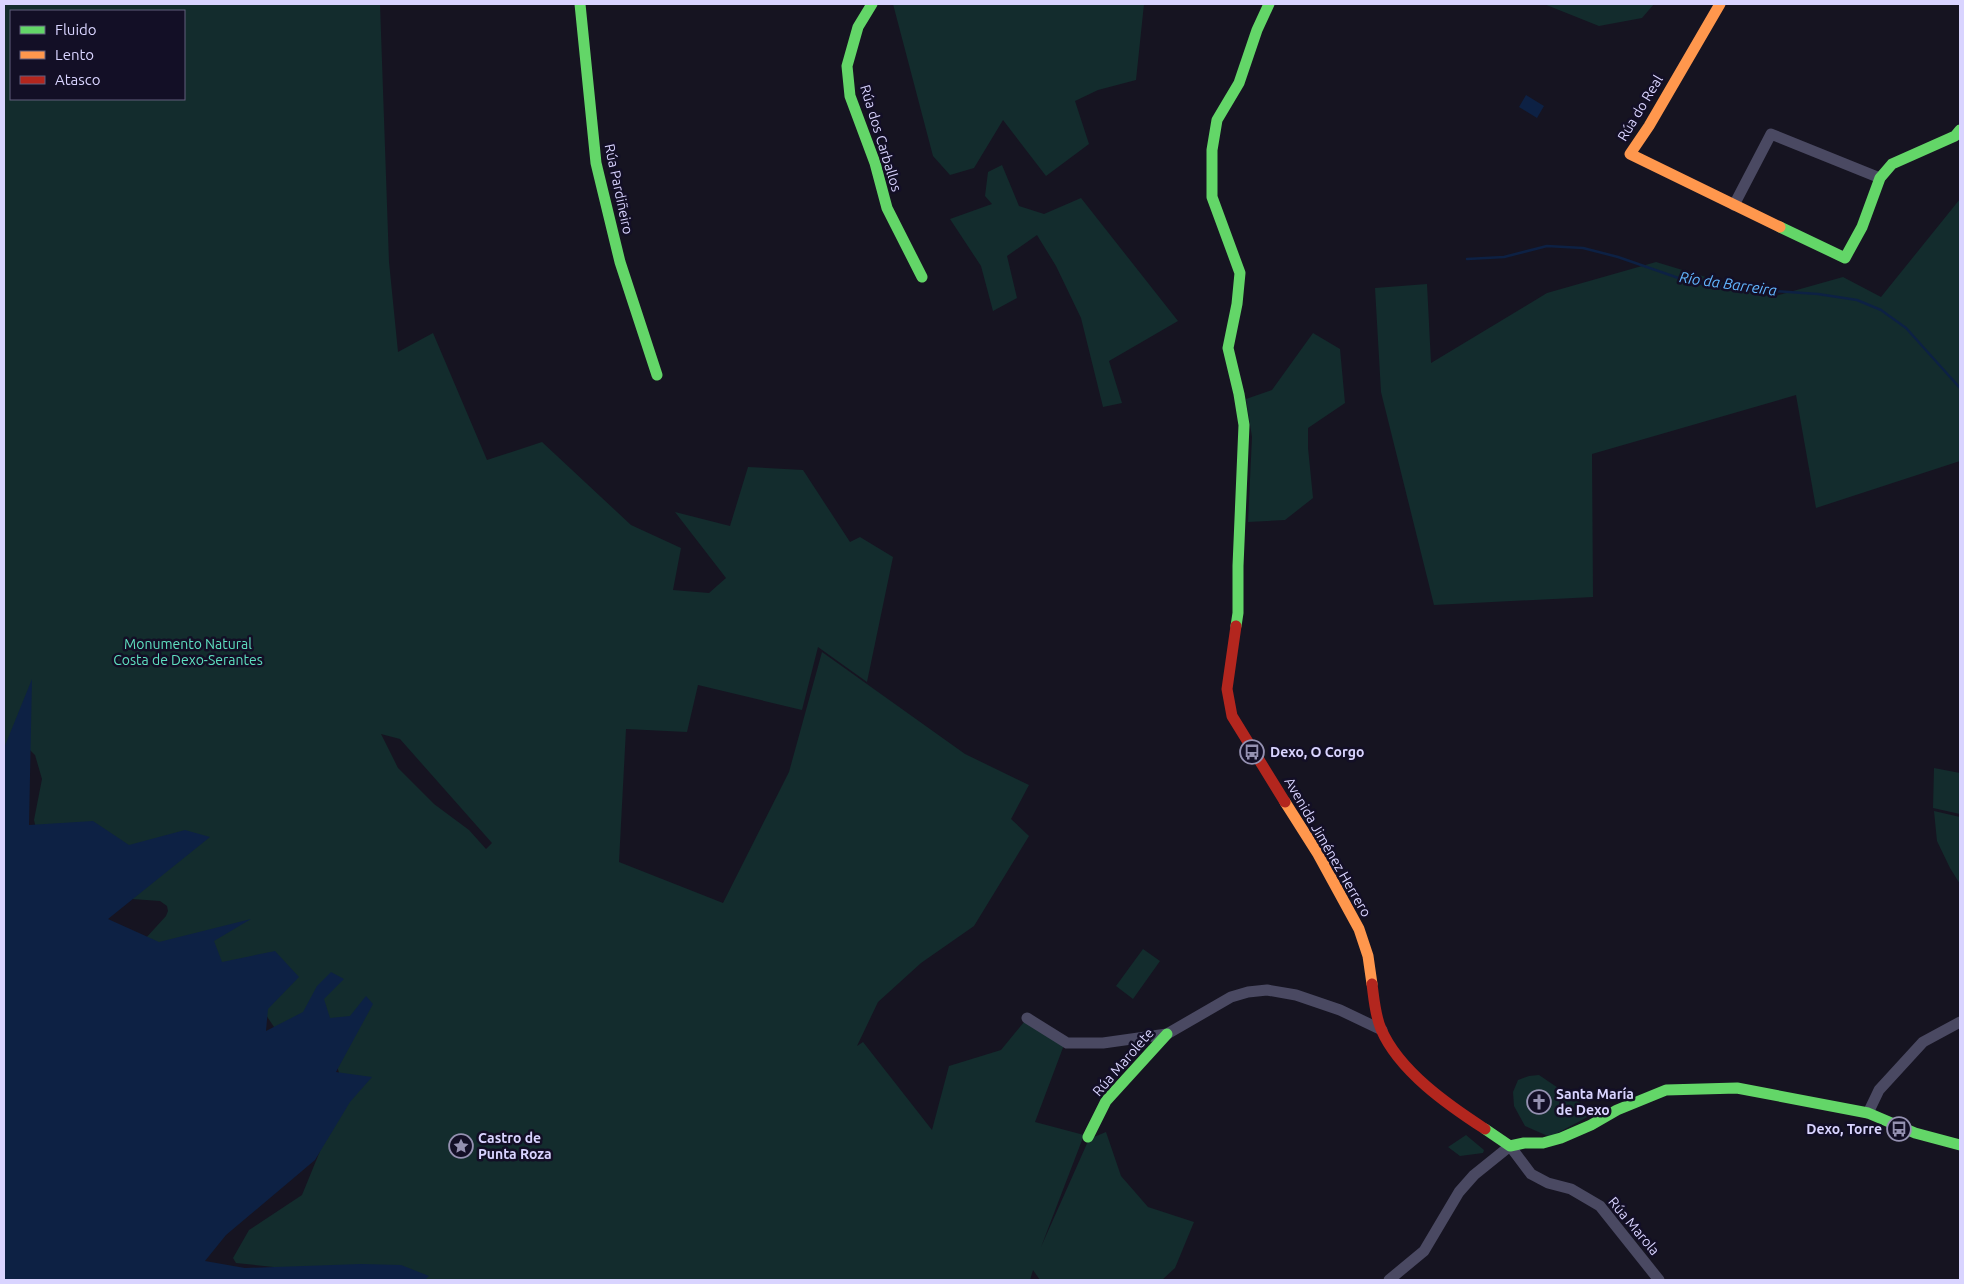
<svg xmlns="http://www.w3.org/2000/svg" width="1964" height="1284" font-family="Ubuntu,sans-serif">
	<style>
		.green { fill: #132c2d; fill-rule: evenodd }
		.water { fill: #0d2144 }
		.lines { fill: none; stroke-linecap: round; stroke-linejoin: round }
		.stream { stroke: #0d2144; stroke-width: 2.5 }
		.street { stroke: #4a4962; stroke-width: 11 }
		.fast { stroke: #63d668; stroke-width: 11 }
		.slow { stroke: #ff974d; stroke-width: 11 }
		.jam { stroke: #b3261e; stroke-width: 11 }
		.labels { text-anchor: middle; stroke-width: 5; stroke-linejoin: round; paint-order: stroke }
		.street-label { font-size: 14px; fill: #d9d4ff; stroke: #130f26 }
		.park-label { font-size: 14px; fill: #5fe0c0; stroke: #130f26 }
		.poi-label { font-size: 14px; font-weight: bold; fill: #d9d4ff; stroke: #130f26; text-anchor: start }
		.water-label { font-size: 15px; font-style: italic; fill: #62b6ff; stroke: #130f26 }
	</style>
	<rect width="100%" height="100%" fill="#161421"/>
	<path class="green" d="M4 4H380L389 262 398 352 433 333 487 460 542 442 631 525 681 548 673 590 709 593 726 578 675 512 730 526 748 467 803 470 850 542 860 537 893 557 867 682 818 647 802 710 698 685 687 732 626 729 619 862 723 903 789 772 822 652 965 754 1029 785 1011 819 1029 836 974 926 921 963 878 1002 857 1046 863 1042 932 1130 949 1066 1001 1050 1024 1022 1064 1045 1035 1122 1084 1135 1041 1247 1089 1139 1106 1132 1121 1176 1148 1207 1194 1222 1175 1268 1162 1280H1040L1033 1270 1030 1280H372L303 1270 236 1263 233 1258 249 1230 302 1195 327 1134 342 1084 336 1062 274 1027 266 1015 214 966 134 951 166 916 168 911 167 906 160 901 118 898 37 833 34 820 42 779 35 755 30 750 4 759ZM11 11H184V99H11ZM381 734 400 739 492 843 486 849 469 830 434 804 398 768Z
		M893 4H1144L1136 80 1098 90 1075 101 1089 144 1046 176 1003 120 974 168 950 175 933 156Z
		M1544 4H1654L1642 18 1599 26Z
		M1002 165 1019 206 1044 214 1081 198 1178 321 1109 361 1122 403 1103 407 1081 318 1056 266 1037 235 1007 256 1017 298 993 311 981 266 950 219 992 204 985 196 988 172Z
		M1960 199V461L1816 508 1796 395 1592 454 1593 597 1434 605 1381 392 1375 288 1427 284 1431 363 1547 293 1656 262 1772 297 1843 277 1881 297Z
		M1313 333 1340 349 1345 403 1308 428V448L1313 498 1285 520 1248 522 1252 437 1246 399 1272 390Z
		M1934 768 1960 773V814L1933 808Z
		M1934 811 1960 817V884L1950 868 1937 841Z
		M1143 949 1160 961 1133 999 1116 986Z
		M1539 1075 1595 1113 1550 1137 1525 1126 1514 1106 1513 1092 1518 1080 1529 1076Z
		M1466 1135 1484 1150 1483 1153 1460 1156 1448 1147Z"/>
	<path class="water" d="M1526 95 1544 106 1537 118 1519 107Z
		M32 679 29 825 93 821 129 845 185 830 210 837 108 919 159 942 251 919 214 941 222 962 275 951 299 977 268 1009 266 1031 303 1012 317 986 331 972 344 979 324 999 330 1018 350 1016 366 996 373 1004 336 1072 372 1077 350 1102 315 1160 226 1235 205 1261 245 1268 361 1264 401 1265 429 1276 425 1280H4V748Z"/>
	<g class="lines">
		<path class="stream" d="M1467 259 1504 257 1547 246 1583 248 1618 257 1690 282 1730 288 1818 294 1857 300 1881 310 1906 328 1960 388"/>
		<path class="street" d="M1734 205 1771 134 1880 178
			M1027 1018 1067 1043H1103L1167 1034 1231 997 1248 992 1267 990 1296 995 1340 1010 1382 1030
			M1868 1113 1879 1090 1923 1042 1960 1022
			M1389 1280 1424 1251 1459 1192 1474 1175 1510 1146 1531 1174 1548 1183 1571 1189 1600 1206 1659 1280"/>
		<path class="fast" d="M580 4 596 163 620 262 657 375
			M872 4 858 27 847 66 850 96 875 163 887 208 922 277
			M1780 227 1845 258 1862 227 1880 178 1892 164 1955 136 1960 130
			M1236 626 1238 613V566L1244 425 1239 394 1228 348 1237 304 1240 273 1212 197V150L1217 120 1239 83 1257 30 1269 4
			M1485 1129 1510 1146 1524 1143H1543L1561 1138 1591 1125 1617 1110 1666 1090 1737 1088 1868 1113 1915 1133 1960 1145
			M1088 1137 1106 1101 1167 1034"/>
		<path class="slow" d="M1720 4 1649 126 1630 154 1780 227
			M1285 802 1318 854 1359 929 1368 956 1372 984"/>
		<path class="jam" d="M1236 626 1227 689 1232 716 1285 802
			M1372 984C1374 999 1375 1015 1381 1029 1399 1071 1448 1105 1485 1129"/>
	</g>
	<defs>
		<g id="bus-ring" transform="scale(1.25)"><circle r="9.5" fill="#130f26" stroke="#9591b1" stroke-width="1.5"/><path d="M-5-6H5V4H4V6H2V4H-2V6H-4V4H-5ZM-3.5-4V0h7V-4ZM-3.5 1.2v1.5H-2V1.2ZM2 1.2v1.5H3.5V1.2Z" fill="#9591b1"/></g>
		<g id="church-ring" transform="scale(1.25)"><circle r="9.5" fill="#130f26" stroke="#9591b1" stroke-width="1.5"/><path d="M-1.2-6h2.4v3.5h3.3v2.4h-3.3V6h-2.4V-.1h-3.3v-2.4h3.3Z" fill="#9591b1"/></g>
		<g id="sight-ring" transform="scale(1.25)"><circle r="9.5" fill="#130f26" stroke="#9591b1" stroke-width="1.5"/><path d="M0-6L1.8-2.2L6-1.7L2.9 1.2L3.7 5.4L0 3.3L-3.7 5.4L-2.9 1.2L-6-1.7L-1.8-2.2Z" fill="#9591b1"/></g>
	</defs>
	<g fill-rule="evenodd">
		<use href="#bus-ring" x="1252" y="752"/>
		<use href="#church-ring" x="1539" y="1102"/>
		<use href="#bus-ring" x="1899" y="1129"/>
		<use href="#sight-ring" x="461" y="1146"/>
	</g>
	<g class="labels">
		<g class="street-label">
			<text transform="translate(1640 108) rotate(-59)" y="5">Rúa do Real</text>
			<text transform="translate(881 138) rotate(73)" y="5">Rúa dos Carballos</text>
			<text transform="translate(619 189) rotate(78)" y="5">Rúa Pardiñeiro</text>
			<text transform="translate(1328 847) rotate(60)" y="5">Avenida Jiménez Herrero</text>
			<text transform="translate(1123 1062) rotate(-49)" y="5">Rúa Marolete</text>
			<text transform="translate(1634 1226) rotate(50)" y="5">Rúa Marola</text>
		</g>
		<g class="park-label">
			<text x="188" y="649">Monumento Natural<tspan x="188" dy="16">Costa de Dexo-Serantes</tspan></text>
		</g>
		<g class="poi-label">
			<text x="1270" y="757">Dexo, O Corgo</text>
			<text x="1556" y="1099">Santa María<tspan x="1556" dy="16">de Dexo</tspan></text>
			<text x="1882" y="1134" text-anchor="end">Dexo, Torre</text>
			<text x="478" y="1143">Castro de<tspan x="478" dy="16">Punta Roza</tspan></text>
		</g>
		<g class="water-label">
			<text transform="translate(1728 284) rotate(8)" y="5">Río da Barreira</text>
		</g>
	</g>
	<rect width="1964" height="1284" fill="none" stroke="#d9d4ff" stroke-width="10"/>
	<rect x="10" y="10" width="175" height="90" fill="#130f26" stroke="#625e7d"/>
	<rect x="20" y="26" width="25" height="8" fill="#63d668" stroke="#625e7d"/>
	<text x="55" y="35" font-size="15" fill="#d9d4ff">Fluido</text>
	<rect x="20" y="51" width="25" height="8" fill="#ff974d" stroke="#625e7d"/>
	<text x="55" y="60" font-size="15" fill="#d9d4ff">Lento</text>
	<rect x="20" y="76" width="25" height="8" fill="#b3261e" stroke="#625e7d"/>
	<text x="55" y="85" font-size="15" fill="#d9d4ff">Atasco</text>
</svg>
